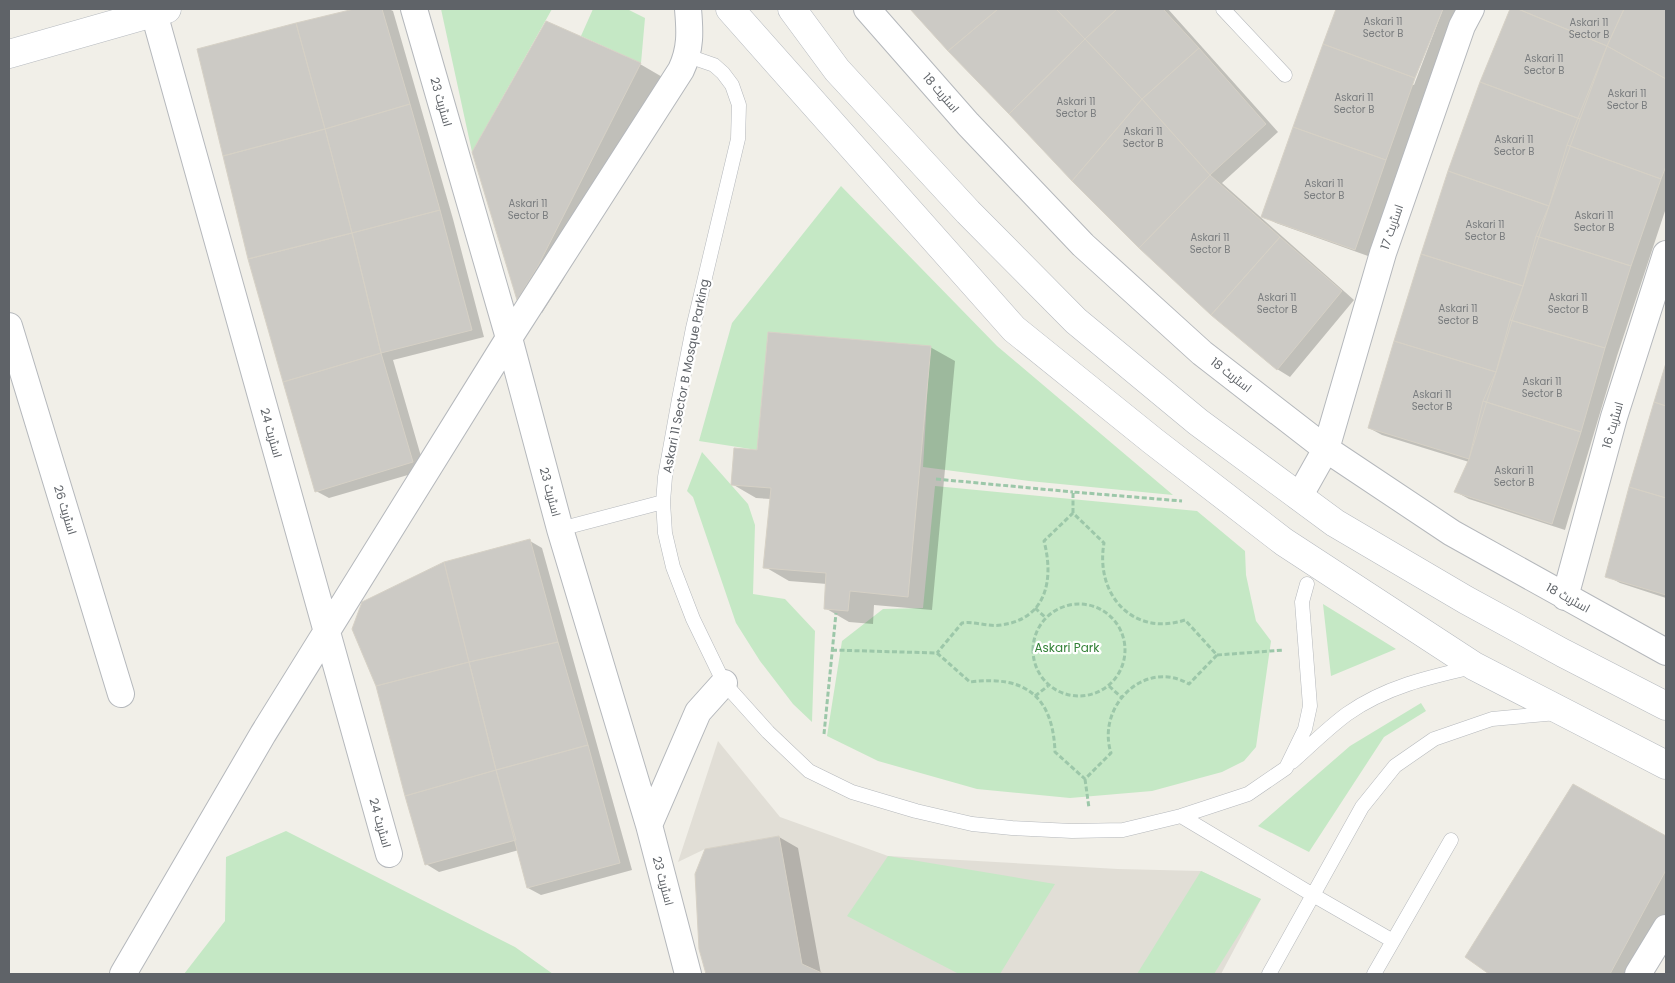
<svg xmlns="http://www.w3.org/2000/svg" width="1675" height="983" font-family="Poppins,Cairo,sans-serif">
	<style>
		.education { fill: #e1ded6 }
		.green { fill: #c5e8c5 }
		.shadow { fill: #0003 }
		.building { fill: #cccac5; stroke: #d6d1c6 }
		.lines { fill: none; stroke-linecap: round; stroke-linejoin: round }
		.lane-casing { stroke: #b5b8bc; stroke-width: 15 }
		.street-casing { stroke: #b5b8bc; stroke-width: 28 }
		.secondary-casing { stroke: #b6babf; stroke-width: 29 }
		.path { stroke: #9cc7a9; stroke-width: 3; stroke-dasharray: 5 2.5; stroke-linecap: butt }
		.lane { stroke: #fff; stroke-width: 14 }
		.street { stroke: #fff; stroke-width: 26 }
		.secondary { stroke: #fff; stroke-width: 28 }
		.labels { text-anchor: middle; stroke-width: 4.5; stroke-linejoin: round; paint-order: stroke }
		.number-label { font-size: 10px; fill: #7a7d7f }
		.street-label { font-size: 12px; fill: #5f6368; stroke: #fff }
		.park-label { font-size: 12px; fill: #348238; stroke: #fff }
	</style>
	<rect width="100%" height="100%" fill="#f1efe8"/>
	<path class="education" d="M718 741 780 817 888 856 1118 869 1201 871 1261 899 1221 974H821L802 964 779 836 705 849 678 862Z"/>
	<path class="green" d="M441 9H552L472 152Z
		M593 9H627L645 18 641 63 581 36Z
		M841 186 997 346 1173 495 1029 481 923 467 930 346 768 332 757 450 699 441 732 323Z
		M702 452 748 504 755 525 753 594 785 599 815 631 812 722 793 704 760 661 736 623 693 497 687 491Z
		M935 486 1197 511 1245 551 1246 575 1256 621 1271 641 1256 747 1244 761 1222 772 1152 791 1070 798 977 789 878 761 827 736 842 641 883 609 923 608Z
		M1323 604 1396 649 1331 676Z
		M1421 703 1426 711 1384 737 1309 852 1258 826 1350 746Z
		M286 831 515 947 553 974H184L225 921 226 857Z
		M888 856 1055 884 1000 974H959L847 916Z
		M1201 871 1261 899 1214 974H1137Z"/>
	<path class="shadow" d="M360 9H389L393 11 453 219 484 337 393 360 425 470 329 498 316 491 198 50Z
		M913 9H1168L1278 132 1222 183 1354 300 1290 377 1277 369 1072 180Z
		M1338 9H1440L1411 84 1414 85 1443 9H1457L1427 86 1368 256 1276 223 1263 216Z
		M1511 9H1666V208L1617 356 1565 530 1469 499 1456 492 1469 462 1382 435 1369 428 1449 171Z
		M640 64 664 78 563 280 542 313 518 299 473 152Z
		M930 347 955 361 932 610 874 605 873 624 849 622 825 608 827 584 789 581 765 567 771 499 756 498 732 484 758 451Z
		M1666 369V598L1620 583 1607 576Z
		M530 541 542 548 632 870 541 895 528 888 519 850 439 872 426 864Z
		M1573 786 1666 837V949L1652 974H1491L1466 957Z
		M779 837 798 848 821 974H708L700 948Z"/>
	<path class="building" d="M354 9H382L410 104 325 129 296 23Z
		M910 9H998L948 51Z
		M998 9H1056L1085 39 1009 114 948 51Z
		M1056 9H1117L1085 39Z
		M1117 9H1163L1199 48 1142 99 1085 39Z
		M1336 9H1443L1415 78 1323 44Z
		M1510 9H1518L1607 46 1580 119 1480 82Z
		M1518 9H1624L1607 46Z
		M1624 9H1666V79L1607 46Z
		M546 21 641 63 538 266 517 300 472 152Z
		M296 23 325 129 223 156 197 49Z
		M1085 39 1142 99 1072 181 1009 114Z
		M1323 44 1415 78 1386 160 1293 127Z
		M1607 46 1666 79V166L1661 179 1567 145Z
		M1199 48 1266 124 1210 175 1142 99Z
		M1480 82 1580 119 1549 206 1448 171Z
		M1142 99 1210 175 1139 248 1072 181Z
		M410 104 440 210 352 233 325 129Z
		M1293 127 1386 160 1355 250 1261 217Z
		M325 129 352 233 248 259 223 156Z
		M1567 145 1661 179 1631 266 1536 236 1549 206Z
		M1448 171 1549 206 1523 286 1421 254Z
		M1210 175 1280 237 1211 315 1139 248Z
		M440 210 472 330 381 353 352 233Z
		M352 233 381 353 283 382 248 259Z
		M1536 236 1631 266 1605 348 1510 320 1523 286Z
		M1280 237 1342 291 1277 370 1211 315Z
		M1421 254 1523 286 1496 372 1394 341Z
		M1510 320 1605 348 1581 432 1483 401 1496 372Z
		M768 332 931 346 908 597 850 591 848 611 824 609 826 573 763 568 771 488 731 485 734 448 757 450Z
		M1394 341 1496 372 1469 459 1368 428Z
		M381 353 413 462 315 492 283 382Z
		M1666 363V406L1654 402Z
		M1483 401 1581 432 1552 524 1454 492 1469 459Z
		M1654 402 1666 406V498L1629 487Z
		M1629 487 1666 498V595L1605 577Z
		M530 539 558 642 469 662 444 562Z
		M444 562 469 662 376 686 352 629 362 602Z
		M558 642 588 745 496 770 469 662Z
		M469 662 496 770 405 796 376 686Z
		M588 745 620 863 527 888 496 770Z
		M496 770 516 840 425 865 405 796Z
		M1573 784 1666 836V870L1610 974H1489L1465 957Z
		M779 836 802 964 824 974H706L699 949 695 874 705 849Z"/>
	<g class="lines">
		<g class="lane-casing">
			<path id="lane" d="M1223 9 1285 75
				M688 56 714 65 723 73 732 85 739 105 738 139 693 328 679 399 665 477 663 502 665 533 673 567 693 619 724 683 768 732 809 771 852 792 916 811 972 824 1012 828 1072 831 1123 830 1181 816 1248 794 1286 768 1305 729 1310 706 1302 602 1307 584
				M560 529 663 502
				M1292 762C1310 746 1328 728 1347 714 1385 687 1429 677 1473 667
				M1181 816 1313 895 1269 974
				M1451 840 1393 941 1313 895 1362 807 1395 766 1434 739 1492 719 1557 713
				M1374 974 1393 941"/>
		</g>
		<g class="street-casing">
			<path id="street" d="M414 9 509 338 560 529 649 825 688 974
				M867 9 968 124 1083 245 1202 353 1326 449 1452 533 1666 652
				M154 13 389 854
				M9 326 121 694
				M1299 497 1326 449 1383 253 1462 26 1471 9
				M1565 597 1614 417 1666 254
				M649 825 698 712 724 683
				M123 974 263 734 509 338 681 70C691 49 690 31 688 9
				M1638 974 1666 928"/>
		</g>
		<g class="secondary-casing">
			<path id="secondary" d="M730 9 1014 329 1153 441 1284 542 1474 666 1666 765
				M792 9 837 70 968 212 1076 321 1198 422 1335 523 1466 600 1563 653 1666 706
				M9 54 167 9"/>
		</g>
		<path class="path" d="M936 479 1073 492
			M1073 513V492L1182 501
			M1033 650a46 46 0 1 1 92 0a46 46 0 1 1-92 0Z
			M1035 608 1045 617
			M832 650 937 653 970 682C1025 675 1053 696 1055 752L1085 779 1111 753C1096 706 1145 658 1189 684L1217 655 1185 620C1132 637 1095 594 1104 543L1073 513 1044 541C1054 579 1047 619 1001 625 987 627 975 621 962 623L937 653
			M1217 655 1284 650
			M1109 686 1121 697
			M1035 696 1048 686
			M824 734 836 613
			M1085 779 1089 808"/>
		<use href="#lane" class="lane"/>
		<use href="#street" class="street"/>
		<use href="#secondary" class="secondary"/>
	</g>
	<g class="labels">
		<g class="number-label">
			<text x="1383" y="25">Askari 11<tspan x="1383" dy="12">Sector B</tspan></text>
			<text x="1589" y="26">Askari 11<tspan x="1589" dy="12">Sector B</tspan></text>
			<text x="1544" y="62">Askari 11<tspan x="1544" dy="12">Sector B</tspan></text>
			<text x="1627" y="97">Askari 11<tspan x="1627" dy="12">Sector B</tspan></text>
			<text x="1354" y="101">Askari 11<tspan x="1354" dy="12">Sector B</tspan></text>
			<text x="1076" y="105">Askari 11<tspan x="1076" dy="12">Sector B</tspan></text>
			<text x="1143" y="135">Askari 11<tspan x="1143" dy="12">Sector B</tspan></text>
			<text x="1514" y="143">Askari 11<tspan x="1514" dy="12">Sector B</tspan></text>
			<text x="1324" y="187">Askari 11<tspan x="1324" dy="12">Sector B</tspan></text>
			<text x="528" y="207">Askari 11<tspan x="528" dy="12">Sector B</tspan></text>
			<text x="1594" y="219">Askari 11<tspan x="1594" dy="12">Sector B</tspan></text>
			<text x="1485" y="228">Askari 11<tspan x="1485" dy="12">Sector B</tspan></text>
			<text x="1210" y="241">Askari 11<tspan x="1210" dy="12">Sector B</tspan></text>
			<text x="1277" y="301">Askari 11<tspan x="1277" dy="12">Sector B</tspan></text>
			<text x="1568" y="301">Askari 11<tspan x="1568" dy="12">Sector B</tspan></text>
			<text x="1458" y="312">Askari 11<tspan x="1458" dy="12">Sector B</tspan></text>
			<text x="1542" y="385">Askari 11<tspan x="1542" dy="12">Sector B</tspan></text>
			<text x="1432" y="398">Askari 11<tspan x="1432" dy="12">Sector B</tspan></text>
			<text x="1514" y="474">Askari 11<tspan x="1514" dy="12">Sector B</tspan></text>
		</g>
		<g class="street-label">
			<text transform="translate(941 93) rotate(49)" y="4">اسٹریٹ 18</text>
			<text transform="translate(441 102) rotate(74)" y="4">اسٹریٹ 23</text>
			<text transform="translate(1392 227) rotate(-71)" y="4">اسٹریٹ 17</text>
			<text transform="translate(1231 375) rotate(38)" y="4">اسٹریٹ 18</text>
			<text transform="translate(686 376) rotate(-79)" y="4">Askari 11 Sector B Mosque Parking</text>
			<text transform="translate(1613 425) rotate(-74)" y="4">اسٹریٹ 16</text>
			<text transform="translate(271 433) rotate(74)" y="4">اسٹریٹ 24</text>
			<text transform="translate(550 492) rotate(75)" y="4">اسٹریٹ 23</text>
			<text transform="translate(65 510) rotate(73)" y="4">اسٹریٹ 26</text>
			<text transform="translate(1568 598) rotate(29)" y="4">اسٹریٹ 18</text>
			<text transform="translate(380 823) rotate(74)" y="4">اسٹریٹ 24</text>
			<text transform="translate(663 881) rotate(75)" y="4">اسٹریٹ 23</text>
		</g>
		<g class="park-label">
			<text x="1067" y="652">Askari Park</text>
		</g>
	</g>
	<rect width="1675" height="983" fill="none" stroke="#5f6368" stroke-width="20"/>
</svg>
